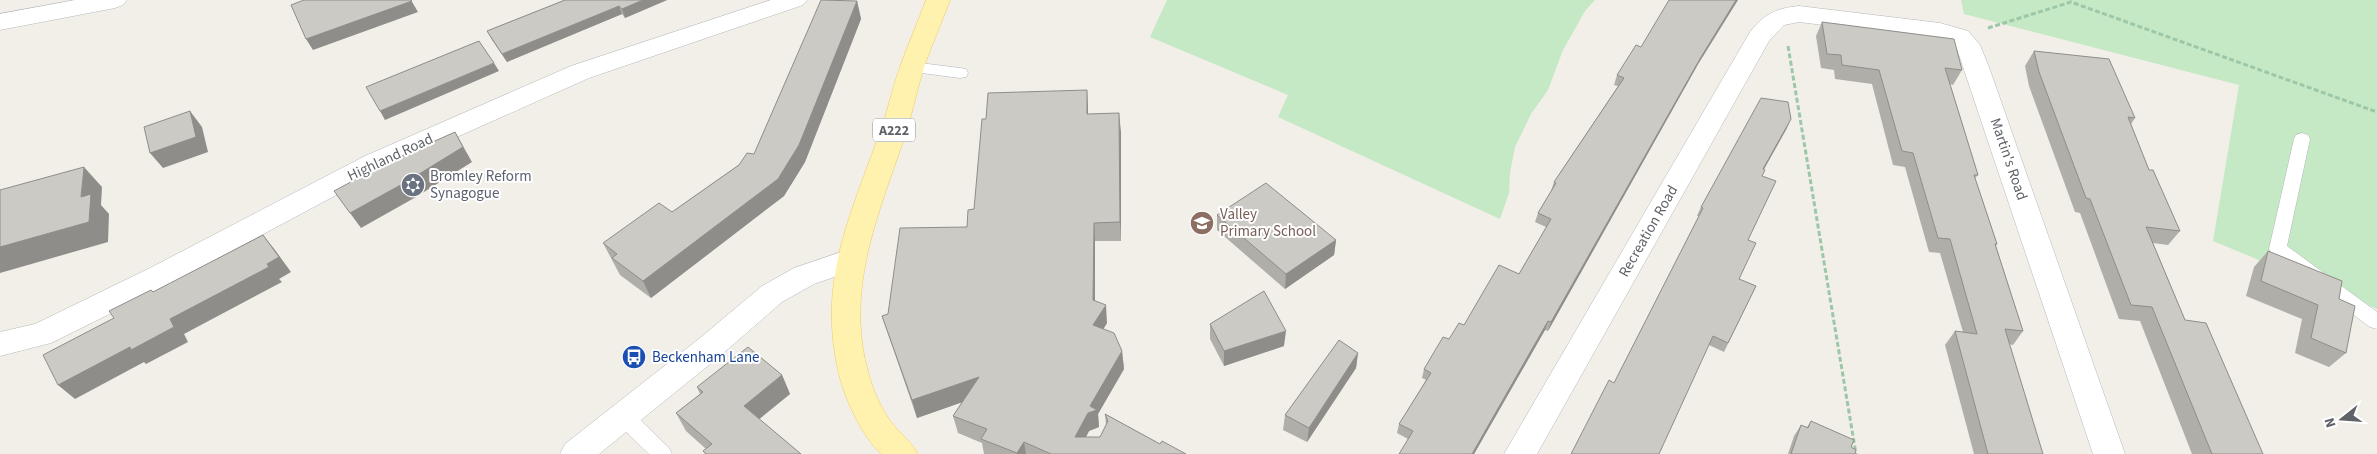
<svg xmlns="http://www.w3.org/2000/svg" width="2377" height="454" font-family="'Source Sans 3',sans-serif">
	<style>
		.green { fill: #c5e8c5 }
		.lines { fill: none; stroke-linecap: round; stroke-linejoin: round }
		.service-casing { stroke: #b5b8bc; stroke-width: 1 }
		.minor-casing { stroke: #b5b8bc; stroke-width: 1 }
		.primary-casing { stroke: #f2c960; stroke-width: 1 }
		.path { stroke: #9cc7a9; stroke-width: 3; stroke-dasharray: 5 2.5; stroke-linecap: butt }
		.service { fill: #fff; fill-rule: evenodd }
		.minor { fill: #fff; fill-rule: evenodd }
		.primary { fill: #fff2af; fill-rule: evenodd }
		.wall { fill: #afaea9 }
		.shaded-wall { fill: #8f8d8a }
		.building { fill: #cccac5; stroke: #8f8d8a }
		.labels { text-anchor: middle; stroke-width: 4; stroke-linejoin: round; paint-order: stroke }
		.shield { fill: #fff; stroke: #8f9295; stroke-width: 1 }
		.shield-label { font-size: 14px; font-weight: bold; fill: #5f6368 }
		.street-label { font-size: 15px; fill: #5f6368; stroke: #fff }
		.worship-label { font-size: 15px; fill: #5b616d; stroke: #fff; text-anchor: start }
		.education-label { font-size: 15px; fill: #785e54; stroke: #fff; text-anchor: start }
		.transit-label { font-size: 15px; fill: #164399; stroke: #fff; text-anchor: start }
	</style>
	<rect width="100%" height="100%" fill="#f1efe8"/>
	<path class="green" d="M1167 0H1595L1585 11 1563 50 1548 90 1531 114 1515 147 1510 173 1509 193 1500 219 1278 117 1288 95 1150 37Z
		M1961 0H2377V309L2213 241 2239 85 1964 14Z"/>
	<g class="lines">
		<g class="service-casing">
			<path id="service" d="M912 62 960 68 966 69 968 73 966 77 960 78 906 71 904 67 906 63Z
				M2302 133 2308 135 2310 139 2287 246 2377 312V329L2370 327 2272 254 2269 249 2294 139 2296 135Z
				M623 408 630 410 669 448 672 454H649L616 422 613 416 616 410Z"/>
		</g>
		<g class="minor-casing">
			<path id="minor" d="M75 0H127L123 5 115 8 0 30V14Z
				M771 0H807L803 5 589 78 383 170 170 284 51 343 0 356V332L35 324 150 268 365 156 571 66Z
				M1799 6 1940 23 1968 31 1980 45 1990 70 2125 454H2093L1957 49 1950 43 1938 39 1799 22 1784 25 1769 41 1537 454H1504L1750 32C1764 14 1777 8 1799 6Z
				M850 249 860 252 864 260 860 268 814 284 782 302 720 356 599 454H560L565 444 700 338 762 286 794 268Z"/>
		</g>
		<g class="primary-casing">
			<path id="primary" d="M926 0H950C942 22 932 44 924 67 917 89 913 111 906 133 877 219 839 300 875 393 880 405 887 418 896 428 904 437 912 443 918 454H881C862 435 849 407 841 382 815 285 849 220 880 132 888 111 892 88 900 67 908 44 918 22 926 0Z"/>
		</g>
		<path class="path" d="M1988 28 2071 2 2377 112
			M1788 46 1856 454"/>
		<use href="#service" class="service"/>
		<use href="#minor" class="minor"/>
		<use href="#primary" class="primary"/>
	</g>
	<path class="wall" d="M565 0H667L625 18 622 14 507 62 492 40 487 31Z
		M857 1 861 19 805 162 784 196 651 298 620 275 603 243 672 212 754 154Z
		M1822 22 1962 70 1953 85 1950 84 1978 175 1975 178 1997 244 1996 246 2023 331 2013 345 2009 344 2043 454H1974L1945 345 1955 331 1963 332 1940 253 1929 252 1905 167 1893 165 1872 84 1835 79 1834 70 1821 68 1816 36Z
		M2034 51 2135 118 2131 124 2149 170 2180 231 2168 245 2153 243 2185 320 2263 454H2192L2140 321 2119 319 2080 213 2075 212 2029 86 2025 66Z
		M1697 66 1548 331 1545 330 1474 454H1399L1408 439 1397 433 1399 424 1426 380 1422 378 1424 369 1449 339 1519 274 1546 227 1535 222 1538 213 1551 191 1554 182 1618 86 1614 85 1617 75Z
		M1087 90 1088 114 1121 132V241H1095V301L1107 323 1103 329 1122 351 1124 369 1098 414 1099 427 1089 431 1086 437H1100L1106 425 1105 414 1160 444 1186 454H984L982 443 958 433 953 416 962 402 917 418 888 334 882 316 888 314 967 227 974 209 986 119Z
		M1787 128 1764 169 1739 279 1756 286 1724 352 1709 345 1614 383 1699 216H1697L1701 207Z
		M1217 215 1336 240 1334 255 1285 289 1217 230Z
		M2268 251 2339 299 2346 353 2329 367 2295 353 2302 319 2246 296 2254 267Z
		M1210 324 1284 346 1224 366 1210 339Z
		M1358 353 1356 368 1307 442 1283 430 1285 415Z
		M782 375 790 394 759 419 801 454H705L703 451 706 449 686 431 676 413 700 394 697 387Z
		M1811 421 1851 447 1855 454H1788L1794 436 1801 425 1807 427Z"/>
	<path class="shaded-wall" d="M411 0 418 12 313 50 306 39Z
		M643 0H667L625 18 622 9Z
		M1736 0H1738L1697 66 1548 331 1551 322 1701 57Z
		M857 1 861 19 805 162 784 196 651 298 643 281 778 179Z
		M619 6 622 14 507 62 502 54Z
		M494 63 499 71 385 120 380 111Z
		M1087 90 1088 109V133L1087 114Z
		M190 111 202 127 208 152 163 168 150 153Z
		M1119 113 1121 132V241L1120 222Z
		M1791 119 1787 128 1759 178 1763 169Z
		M455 132 472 162 416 197 361 228 350 213Z
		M84 167 102 187 101 205 109 214 108 242 0 273V247L81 197Z
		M1094 223 1095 241V319L1093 300Z
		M263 235 275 250 291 272 279 279 282 282 184 334 188 342 146 364 144 362 75 399 58 385 170 319Z
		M1336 240 1334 255 1285 289 1286 274Z
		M1106 305 1107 323 1095 343 1093 325Z
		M1548 321 1545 330 1474 454H1472Z
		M1286 331 1284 346 1224 366V351Z
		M1122 351 1124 369 1098 414 1099 427 1089 431 1077 454 1075 437 1090 406Z
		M1358 353 1356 368 1307 442 1309 428Z
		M782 375 790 394 752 425 744 406Z
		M979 377 983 395 917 418 912 400Z
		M1024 442 1026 454H1017V453Z"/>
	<path class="building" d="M304 0H411L412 1 306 39 291 5Z
		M565 0H643L622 9 619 6 502 54 487 31Z
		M821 0 857 1 799 145 778 179 643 281 612 258 617 254 603 243 659 203 672 212 739 165 747 153 754 154Z
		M1669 0H1736L1701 57 1551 322 1548 321 1472 454H1399L1413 431 1399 424 1431 373 1424 369 1443 337 1449 339 1459 323 1464 325 1499 265 1519 274 1551 219 1538 213 1556 183 1554 182 1624 78 1617 75 1636 45 1641 47Z
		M1822 22 1954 39 1962 70 1945 68 1978 175H1974L1997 244H1995L2023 331 2005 329 2043 454H1988L1955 331 1977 334 1950 239 1938 238 1913 153 1902 151 1879 70 1842 65 1841 55 1827 54Z
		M479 41 494 63 380 111 366 87Z
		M2034 51 2109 59 2135 118 2128 117 2149 170H2153L2180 231 2146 227 2185 320 2206 323 2263 454H2212L2152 307 2131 305 2090 199 2086 198 2039 72Z
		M1087 90V114L1119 113 1120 222 1094 223 1093 300 1106 305 1093 325 1114 333 1122 351 1090 406 1097 410 1088 413 1075 437H1100L1108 421 1105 414 1160 444 1162 441 1186 454H1051L1024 442 1017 453 981 439 987 429 953 416 979 377 912 400 882 316 888 314 900 228 967 227 968 210 974 209 982 119H986L988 93Z
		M1761 98 1788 102 1791 119 1763 169 1765 170 1762 176 1776 181 1748 240 1756 243 1739 279 1756 286 1728 343 1713 336 1659 454H1571L1609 380 1614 383 1703 208 1701 207Z
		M190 111 196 137 150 153 144 127Z
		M455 132 463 147 406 182 350 213 334 191 390 161Z
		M84 167 81 197 91 194 89 222 0 247V190Z
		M1266 183 1336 240 1286 274 1217 215Z
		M263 235 279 257 267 264 269 267 170 319 174 327 131 350 130 347 58 385 43 355 114 318 109 311 151 290 153 292Z
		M2268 251 2342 281 2339 299 2355 306 2346 353 2311 338 2318 305 2261 281Z
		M1264 291 1286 331 1224 351 1210 324Z
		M1339 340 1358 353 1309 428 1285 415Z
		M748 347 782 375 744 406 801 454H706L703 451 712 444 676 413 703 392 697 387Z
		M1811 421 1854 440 1851 447 1856 450 1855 454H1791L1801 425 1808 428Z"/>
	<defs>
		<g id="synagogue-disc" transform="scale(1.25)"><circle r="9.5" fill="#6b7280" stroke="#fff"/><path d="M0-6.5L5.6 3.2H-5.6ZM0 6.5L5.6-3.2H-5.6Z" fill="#fff"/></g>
		<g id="school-disc" transform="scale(1.25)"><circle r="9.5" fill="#8d6e63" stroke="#fff"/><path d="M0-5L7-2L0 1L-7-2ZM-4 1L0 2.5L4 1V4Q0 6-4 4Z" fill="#fff"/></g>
		<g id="bus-disc" transform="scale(1.25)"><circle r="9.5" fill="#1a4fb4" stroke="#fff"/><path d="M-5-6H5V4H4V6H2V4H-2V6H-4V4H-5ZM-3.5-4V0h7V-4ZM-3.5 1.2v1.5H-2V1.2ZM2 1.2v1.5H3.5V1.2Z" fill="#fff"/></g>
	</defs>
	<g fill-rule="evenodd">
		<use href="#synagogue-disc" x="413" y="185"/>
		<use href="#school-disc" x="1202" y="223"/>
		<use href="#bus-disc" x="634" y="357"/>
	</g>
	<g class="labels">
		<rect class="shield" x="873" y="118.5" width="42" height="23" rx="4"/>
		<g class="shield-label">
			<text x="894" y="135">A222</text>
		</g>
		<g class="street-label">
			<text transform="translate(390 157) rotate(-25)" y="5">Highland Road</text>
			<text transform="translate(2009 159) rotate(71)" y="5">Martin's Road</text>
			<text transform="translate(1648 231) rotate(-60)" y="5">Recreation Road</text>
		</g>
		<g class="worship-label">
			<text x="430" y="181">Bromley Reform<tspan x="430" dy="17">Synagogue</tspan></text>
		</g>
		<g class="education-label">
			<text x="1220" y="219">Valley<tspan x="1220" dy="17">Primary School</tspan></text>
		</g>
		<g class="transit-label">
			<text x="652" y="362">Beckenham Lane</text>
		</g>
	</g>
	<g transform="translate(2342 419) rotate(253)" stroke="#ffffff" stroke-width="4" paint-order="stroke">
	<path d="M0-4L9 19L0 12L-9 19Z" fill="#5f6368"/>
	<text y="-8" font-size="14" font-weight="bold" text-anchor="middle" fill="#5f6368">N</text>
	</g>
</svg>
